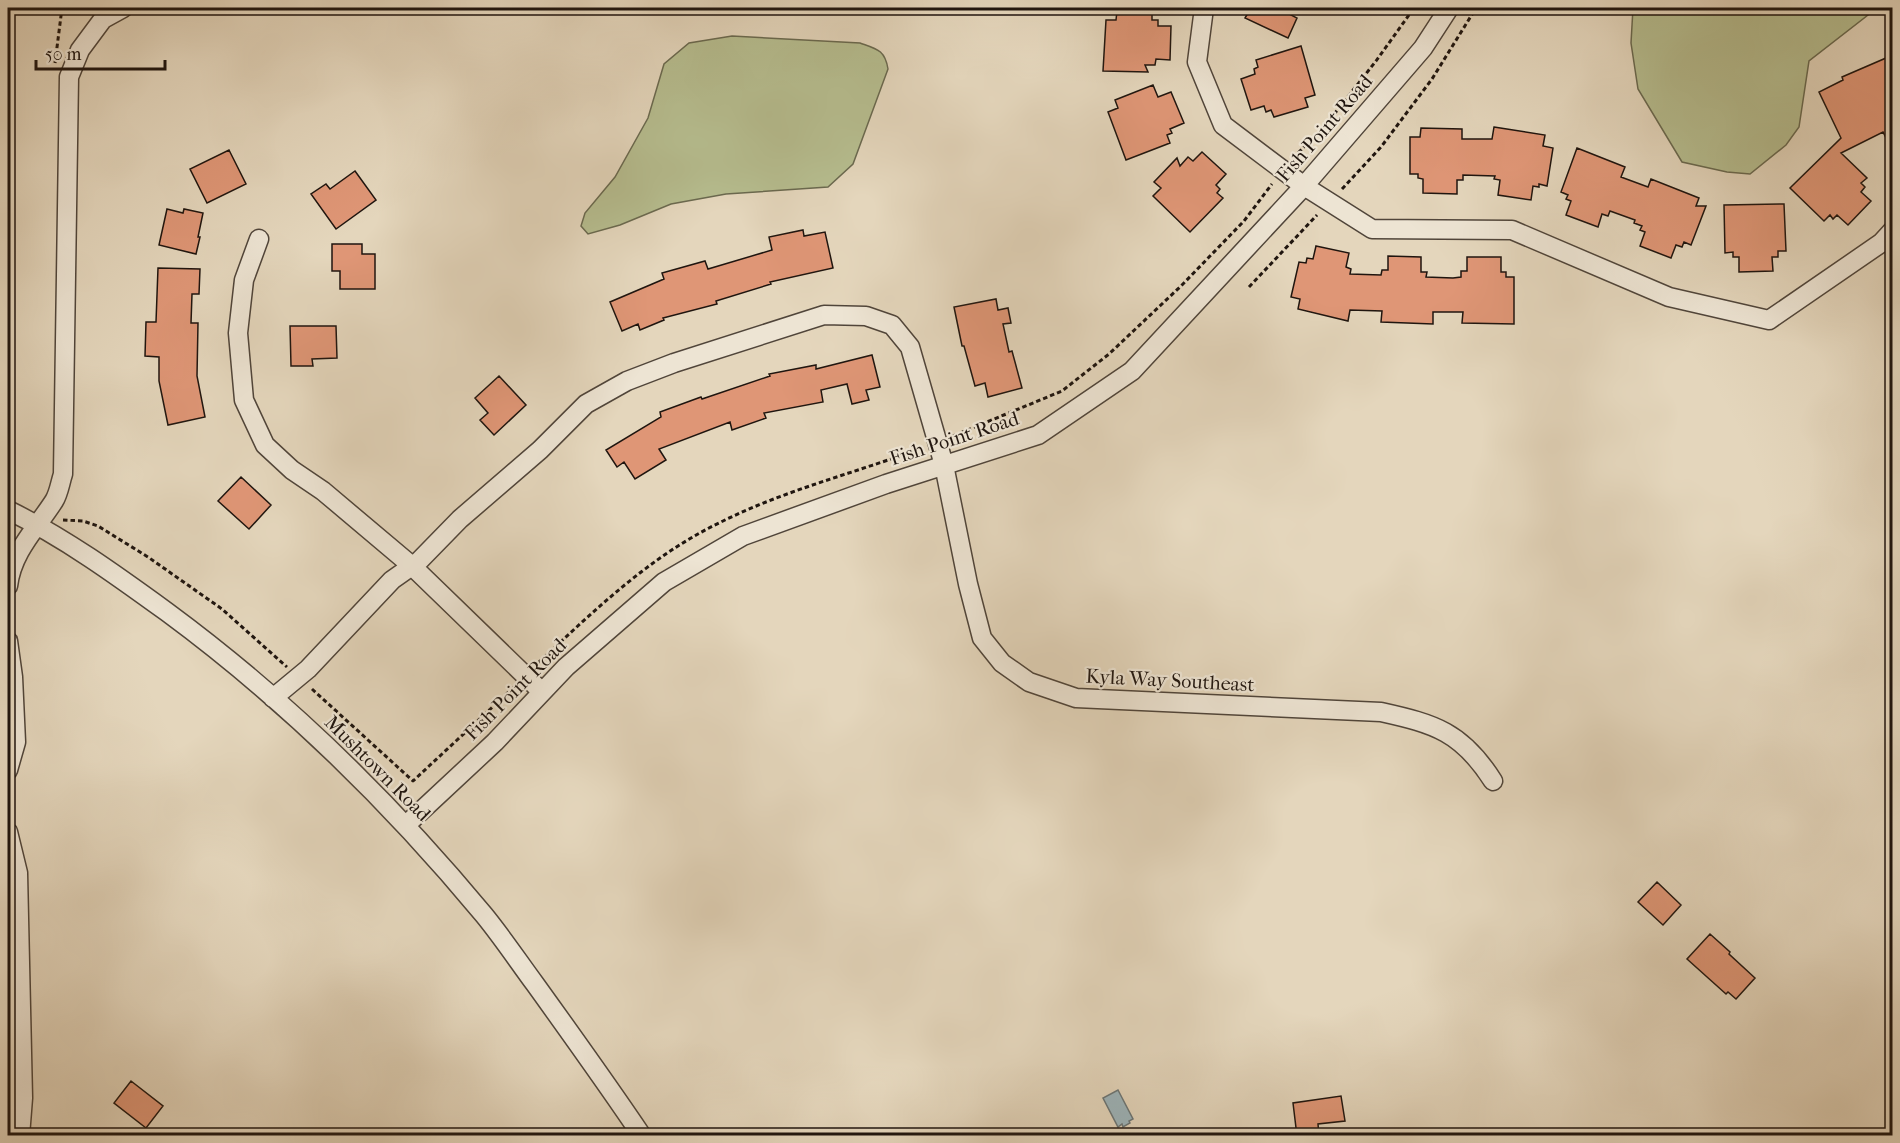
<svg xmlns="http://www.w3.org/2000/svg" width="1900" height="1143" font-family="'IM FELL French Canon',serif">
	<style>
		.green { fill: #b6bd8f; stroke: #6a694f; stroke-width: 1.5 }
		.water { fill: #9db6bd; stroke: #6b7677; stroke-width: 1.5 }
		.building { fill: #df9676; stroke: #1f150f; stroke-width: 1.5 }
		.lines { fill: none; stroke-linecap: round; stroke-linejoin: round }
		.minor-casing { stroke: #50453a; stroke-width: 21 }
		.path { stroke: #1f150f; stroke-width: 3; stroke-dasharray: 4.5 3; stroke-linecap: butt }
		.minor { stroke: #ede4d3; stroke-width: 18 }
		.labels { text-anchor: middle; stroke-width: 4.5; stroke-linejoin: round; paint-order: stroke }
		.street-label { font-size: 20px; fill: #1f150f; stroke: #ede4d3 }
	</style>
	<rect width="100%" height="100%" fill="#e4d6bc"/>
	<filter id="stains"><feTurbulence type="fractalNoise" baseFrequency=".00333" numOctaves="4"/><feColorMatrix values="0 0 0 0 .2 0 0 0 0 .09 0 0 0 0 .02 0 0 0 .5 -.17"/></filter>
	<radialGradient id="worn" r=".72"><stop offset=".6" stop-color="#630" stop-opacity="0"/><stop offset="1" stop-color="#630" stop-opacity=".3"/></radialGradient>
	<path class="green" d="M1633 8H1877L1809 61 1799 127 1786 145 1750 174 1727 172 1682 162 1638 89 1631 43Z
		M732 36 860 43C877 49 885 50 888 69L853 164 828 187 726 194 671 204 620 225 588 234 581 226 585 213 615 177 648 118 664 64 689 43Z"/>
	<path class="water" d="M1118 1090 1133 1119 1129 1121 1130 1123 1123 1127 1122 1124 1118 1127 1103 1098Z"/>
	<path class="building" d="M1251 8H1292L1289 14 1297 18 1288 38 1245 18Z
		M1117 11 1152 12V20H1158V26H1171L1170 60 1156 59 1155 65H1145L1148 72 1103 71 1106 20H1116Z
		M1301 46 1315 95 1305 98 1308 107 1274 117 1271 110 1266 112 1264 106 1251 110 1241 79 1255 74 1254 69 1258 67 1256 60Z
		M1893 55V152L1883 132 1841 153 1867 178 1861 183 1865 187 1861 192 1871 201 1848 225 1837 215 1833 219 1830 215 1824 221 1790 188 1841 138 1819 92 1843 80 1842 77Z
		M1153 85 1158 97 1171 92 1184 123 1170 129 1172 133 1167 135 1170 143 1126 160 1108 112 1118 108 1115 100Z
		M1494 127 1545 135 1543 146 1553 148 1547 186 1539 184V187L1533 186 1531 200 1498 195 1500 180 1494 179 1495 176 1463 175V180H1457V194L1423 193V179L1418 178V174H1410V137H1420L1421 128 1462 129V139H1492Z
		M1577 148 1625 167 1621 177 1648 187 1651 179 1699 198 1696 206H1706L1691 245 1684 242 1682 247 1676 245 1671 258 1640 246 1645 232 1640 230 1642 226 1634 223 1635 220 1610 211 1608 216 1602 214 1598 227 1566 215 1571 201 1566 199 1568 195 1561 192Z
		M229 150 246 184 207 203 190 169Z
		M1202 152 1226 174 1216 185 1220 189 1217 193 1223 198 1190 232 1153 196 1161 188 1154 182 1177 158 1180 166 1188 157 1193 161Z
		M355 171 376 200 336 229 311 194 326 184 330 189Z
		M1784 204 1786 251H1778V257H1772L1773 271 1739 272V257H1733V252L1725 253 1724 205Z
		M167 209 183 213 184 209 203 213 198 237H200L196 254 159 245Z
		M803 230 804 236 825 232 833 268 770 282 771 284 716 301 717 304 663 318 664 320 640 330 638 324 622 331 610 302 664 279 662 273 705 261 708 269 772 250 769 237Z
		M332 244H362V254H375V289H340V271H332Z
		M1316 246 1349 253 1346 267 1351 269 1350 274 1381 275 1382 270H1388V256L1421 257V272H1427L1426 277 1453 278 1461 277V271H1467V257H1501V272H1506V277H1514V324L1462 323 1463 312H1433V324L1381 322 1382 311 1350 310 1348 321 1298 309 1300 299 1291 297 1299 262 1306 263 1307 258 1313 259Z
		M158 268 200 269 199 294H192L191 323H198L197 376 205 417 168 425 159 381V357L145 356 146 322H156Z
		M996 299 998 310 1008 308 1011 323 1003 324 1009 352 1012 351 1022 388 988 397 985 383 975 386 964 346H962L954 307Z
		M290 326H336L337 358 312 359 313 366H291Z
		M872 355 880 387 866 390 869 400 852 404 847 384 821 390 823 402 764 413 766 418 732 430 730 422 659 449 666 460 635 479 624 462 617 467 606 450 661 417 660 412 701 397 702 399 770 376 769 374 816 365V369Z
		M499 376 526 405 494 435 480 420 488 413 475 398Z
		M241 477 271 505 249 529 218 501Z
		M1657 882 1681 905 1663 925 1638 902Z
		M1710 934 1730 952 1729 954 1755 978 1736 999 1728 992 1726 994 1687 959Z
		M131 1081 163 1106 146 1128 114 1103Z
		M1341 1096 1345 1121 1318 1124 1319 1136H1297L1293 1103Z"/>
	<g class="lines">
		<g class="minor-casing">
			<path id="minor" d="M1204 8 1197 62 1223 125 1304 186 1372 229 1512 230 1669 297 1769 320 1881 243 1892 231
				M259 239 244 280 238 333 244 400 265 445 292 470 323 491 412 566 542 692
				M8 510C65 538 116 575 167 612 285 699 391 803 484 915 502 937 518 961 535 984 571 1034 607 1084 642 1136
				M8 586C12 552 36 529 54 501 59 493 60 483 63 474L69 77 80 50 103 19 123 8
				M8 641 13 677 16 742 8 770
				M273 698 308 669 392 580 419 561 460 519 540 450 586 404 627 381 674 363 824 315 866 316 892 325 910 347 944 465 968 584 982 638 1002 663 1029 682 1076 698 1381 712C1435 724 1462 732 1493 781
				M406 825 495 742 566 667 664 582 743 536 886 484 1038 435 1132 371 1304 186 1423 48 1449 8
				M8 832 18 873 23 1098 20 1136"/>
		</g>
		<path class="path" d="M55 63 62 8
			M1293 158 1324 127 1376 61 1414 8
			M1342 189 1381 147 1432 79 1476 8
			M1249 287 1317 215
			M953 436 1062 391 1109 354 1181 286 1244 221 1272 184
			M63 520 83 521 98 526 148 557 222 609 287 667
			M538 663C595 610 650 556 721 522 785 490 855 473 922 448
			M312 689 413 781 514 687"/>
		<use href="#minor" class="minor"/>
	</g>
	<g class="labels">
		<g class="street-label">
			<text transform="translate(1324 128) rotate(-49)" y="7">Fish Point Road</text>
			<text transform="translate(954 438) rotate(-18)" y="7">Fish Point Road</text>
			<text transform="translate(1170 680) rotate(3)" y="7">Kyla Way Southeast</text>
			<text transform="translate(515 689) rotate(-45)" y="7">Fish Point Road</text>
			<text transform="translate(378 768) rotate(45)" y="7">Mushtown Road</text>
		</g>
	</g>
	<rect width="1900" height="1143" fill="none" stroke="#e4d6bc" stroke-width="30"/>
	<rect x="9" y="9" width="1882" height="1125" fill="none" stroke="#1f150f" stroke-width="3"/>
	<rect x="15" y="15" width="1870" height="1113" fill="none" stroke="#1f150f" stroke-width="1.5"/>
	<path d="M36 60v9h129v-9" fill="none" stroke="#1f150f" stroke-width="3"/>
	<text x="45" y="60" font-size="18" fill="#1f150f" stroke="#ede4d3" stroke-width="4.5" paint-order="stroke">50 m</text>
	<rect width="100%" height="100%" filter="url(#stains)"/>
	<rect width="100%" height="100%" fill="url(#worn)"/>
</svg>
